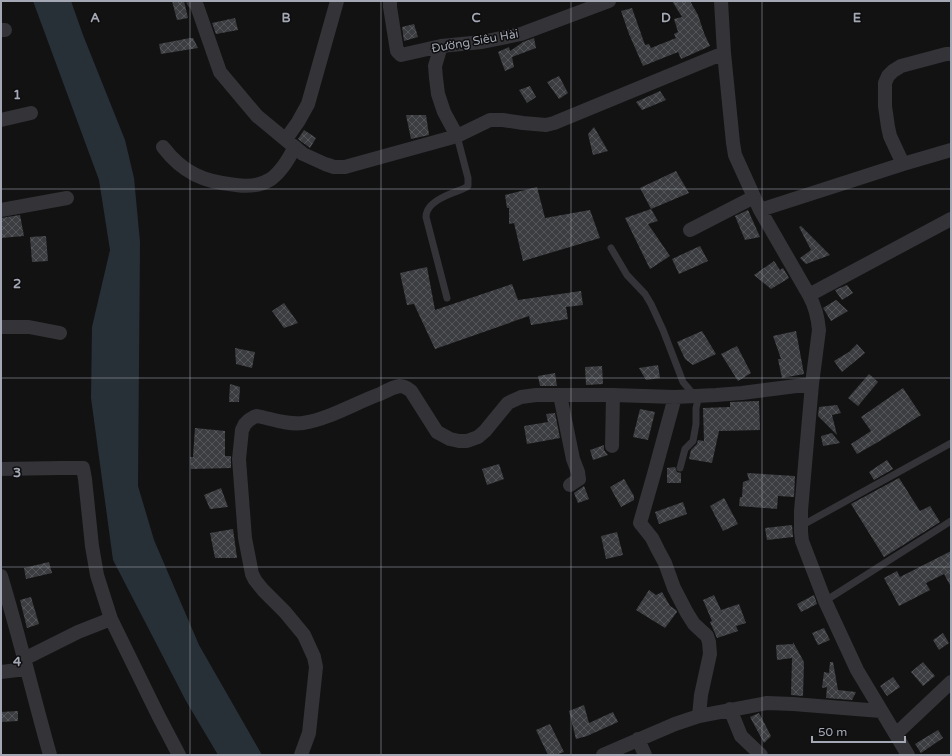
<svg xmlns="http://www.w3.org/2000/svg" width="952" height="756" font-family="'Varela Round',sans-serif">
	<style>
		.water { fill: #283037 }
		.building { fill: url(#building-cross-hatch) }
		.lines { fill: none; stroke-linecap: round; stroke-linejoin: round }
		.lane { stroke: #333338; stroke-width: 7 }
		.street { stroke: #333338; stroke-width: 14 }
		.grid { fill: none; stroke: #a3a8b4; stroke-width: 1; stroke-opacity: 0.55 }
		.labels { text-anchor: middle; stroke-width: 3; stroke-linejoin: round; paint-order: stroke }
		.street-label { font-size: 12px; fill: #a3a8b4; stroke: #0d0d0e }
		.grid-label { font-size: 13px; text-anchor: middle; font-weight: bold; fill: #a3a8b4; stroke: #0d0d0e; stroke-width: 3; stroke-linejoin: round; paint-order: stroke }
	</style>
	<defs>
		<pattern id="building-cross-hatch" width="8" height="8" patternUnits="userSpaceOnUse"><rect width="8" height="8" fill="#3c3d40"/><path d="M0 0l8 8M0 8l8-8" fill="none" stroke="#555659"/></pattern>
	</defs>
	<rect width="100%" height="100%" fill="#121213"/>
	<path class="water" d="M33 1H71L83 35 125 140 134 178 140 242 138 486 154 540 199 645 262 755H218L186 701 113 560 91 398 92 327 110 250 99 180Z"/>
	<path class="building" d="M172 1H184L188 18 177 20Z
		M672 1H690L698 15 704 33 710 46 681 59 678 52 643 66 629 34 621 11 632 8 645 45 649 44 651 48 676 38 674 34 678 32 674 19 682 17Z
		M235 18 238 30 216 34 212 23Z
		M414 24 418 37 404 41 402 27Z
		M190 38H193L198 48 161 54 159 44Z
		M534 38 536 48 512 57 514 67 505 71 498 52 509 47 510 51 523 42Z
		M559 76 568 93 559 99 547 82Z
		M530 86 536 97 527 103 519 90Z
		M660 91 666 100 642 110 636 102Z
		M406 115H426L429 135 411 139Z
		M594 127 608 151 593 155 588 134Z
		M304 130 316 138 310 148 298 139Z
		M676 171 689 193 651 209 640 188Z
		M537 187 545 218 590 210 600 238 523 261 514 223 509 224V208H507L505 195Z
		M651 209 658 221 648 224 670 256 650 269 625 218Z
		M748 210 760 237 745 240 735 216Z
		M20 215 24 236 1 238V218Z
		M801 226 830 255 806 264 800 258 811 250 799 227Z
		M46 236 48 261 32 262 30 237Z
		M700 246 708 261 679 274 672 259Z
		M774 261 780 270 783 268 789 278 771 289 754 275Z
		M427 267 435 310 512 284 518 300 581 291 583 305 566 307 568 319 531 325 529 316 435 349 414 304 407 305 400 273Z
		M847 285 853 293 842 300 835 290Z
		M836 300 848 311 831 321 823 308Z
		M284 303 298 323 284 328 272 311Z
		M702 331 716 354 693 365 685 359 677 342Z
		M796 331 804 374 782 378 778 359H781L773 336Z
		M857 344 865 353 842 372 834 361 849 352Z
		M737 346 751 373 738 381 721 354Z
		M235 348 255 352 252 368 236 364Z
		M658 365 660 378 646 380 639 368Z
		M602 366 603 384 586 385 585 367Z
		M555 373 557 386H540L538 376Z
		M869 374 878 382 858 406 848 398Z
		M230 384 240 387 239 402H229Z
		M903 388 921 415 878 442 857 454 851 444 871 431 861 417Z
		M759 401 760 430 719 431 712 463 689 459 691 450 697 444 698 440 704 441 703 408 730 407V402Z
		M837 405 841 413 832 415 837 435 818 416 819 407Z
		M640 409 655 412 648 440 633 437Z
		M555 413 560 438 527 444 524 426 548 422 546 414Z
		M195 428 225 431V456H231V468L191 469 190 457H193Z
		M832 433 840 443 823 446 821 436Z
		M604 445V450L608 455 593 460 590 450Z
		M887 460 893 469 874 480 869 472Z
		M499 464 504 479 487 485 482 469Z
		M675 467 677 472 681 473V483H667V468Z
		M747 473 795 476 794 497 778 496 777 509 739 506 740 497H742L743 482 749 480Z
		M899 478 920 511 930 506 940 522 884 557 851 504Z
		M624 479 634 496V500L621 507 610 487Z
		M584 486 589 499 578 503 574 493Z
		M221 488 228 507 210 509 204 495Z
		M724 498 738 524 723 531 710 506Z
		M683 502 687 514 659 524 655 512Z
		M792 525 793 537 767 540 765 528Z
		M233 529 237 558H215L210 533Z
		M617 532 623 555 606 559 601 536Z
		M951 551V587L944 574 926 583 930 590 899 606 884 578 897 571 900 577Z
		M49 562 52 573 26 579 24 568Z
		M649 590 656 595 662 592 670 606 676 610 677 612 665 628 636 610Z
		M714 595 721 610 739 604 746 623 736 626 738 631 717 638 710 622 712 621 703 600Z
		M814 595 817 604 801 612 797 604Z
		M31 597 39 624 27 628 20 600Z
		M824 628 830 640 818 645 812 633Z
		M943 633 949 643 939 650 933 640Z
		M793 642 804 662 803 696 791 695 792 658 777 660 776 645 793 644Z
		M830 662H833L838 690 856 692 852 700 826 698 827 687 822 688 824 672 829 673Z
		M923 662 935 676 923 686 911 672Z
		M893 677 900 687 887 696 880 686Z
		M584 705 589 723 613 712 618 722 587 736 576 739 569 711Z
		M18 711V721L1 722V712Z
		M759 713 771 736 764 743 750 717Z
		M550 724 564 752 555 755H548L536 730Z
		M938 730 943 738 921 753 915 744Z"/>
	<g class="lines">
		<path class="lane" d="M611 248 627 275 645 294 651 304 663 330 683 382 694 395
			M447 298 426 217C426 205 440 198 450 194 456 191 463 190 468 186V178L457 136
			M680 468 685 449 693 441 696 424V408L699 396
			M801 526 951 443
			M825 601 951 521"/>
		<path class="street" d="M193 1 197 6 220 72 257 116 303 154 325 164 334 167H345L352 165 457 136 490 120H503L523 123 546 125 554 123 724 53
			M390 1V7L397 51 401 55 441 46 482 42 521 34 609 1
			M721 1 724 53 733 143 735 155 760 210 809 295C815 306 818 318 819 330L812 384 801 511V532L802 541 825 601 857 670 908 755
			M1 30H5
			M441 46 435 66 436 78 438 94 444 112 457 136
			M1 120 31 113
			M286 139 298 122 308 104 337 1
			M163 147C183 173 204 182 236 185 249 187 260 186 271 179 282 171 289 158 295 147
			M903 164 890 136 888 127 885 106V83L888 76 893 71 901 66 946 54H951
			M1 210 67 198
			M760 210 903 164 951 150
			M690 230 754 197
			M809 295 951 219
			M1 327H29L60 333
			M560 395 573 459 578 472 579 479 570 485
			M675 397 654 474 640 523 652 538 658 550 665 563 674 588 687 613 694 624 707 636 709 642 710 654 701 695 699 716
			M612 446 613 395
			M1 469 61 468H83L85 479 92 546 97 575 111 619 158 715 179 755
			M1 576C19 635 33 695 50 755
			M24 659 78 632 111 619
			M1 672 26 669
			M730 709 741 736 761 755
			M896 734 951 682
			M638 739 645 755
			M301 755 309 733 316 667 314 657 304 635 285 612 263 590 255 580 252 574 245 538 239 459 242 430 245 424 249 420 254 417 257 416C272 419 288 425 303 423 329 419 355 403 380 394 386 391 393 387 400 386 404 386 407 388 411 391L437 432 450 439 459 441H467L478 437 485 431 508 403 521 397 536 395H613L675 397 716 395 742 393 812 384
			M603 755 675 724 699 716 767 703 793 704 881 711"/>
	</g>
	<path class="grid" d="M190 1V755M381 1V755M571 1V755M762 1V755M1 189H951M1 378H951M1 567H951"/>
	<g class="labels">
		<g class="street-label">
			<text transform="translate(475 41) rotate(-10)" y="4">Đường Siêu Hài</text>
		</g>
	</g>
	<g class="grid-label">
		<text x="95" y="22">A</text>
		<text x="286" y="22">B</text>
		<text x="476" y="22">C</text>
		<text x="666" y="22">D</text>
		<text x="857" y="22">E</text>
		<text x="17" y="99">1</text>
		<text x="17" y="288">2</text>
		<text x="17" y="477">3</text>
		<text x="17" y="666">4</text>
	</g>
	<rect width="952" height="756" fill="none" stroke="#a3a8b4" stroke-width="4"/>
	<path d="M812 736v6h93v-6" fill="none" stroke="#a3a8b4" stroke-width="2"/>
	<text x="818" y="736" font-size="12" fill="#a3a8b4" stroke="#0d0d0e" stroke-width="3" paint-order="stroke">50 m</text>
</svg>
